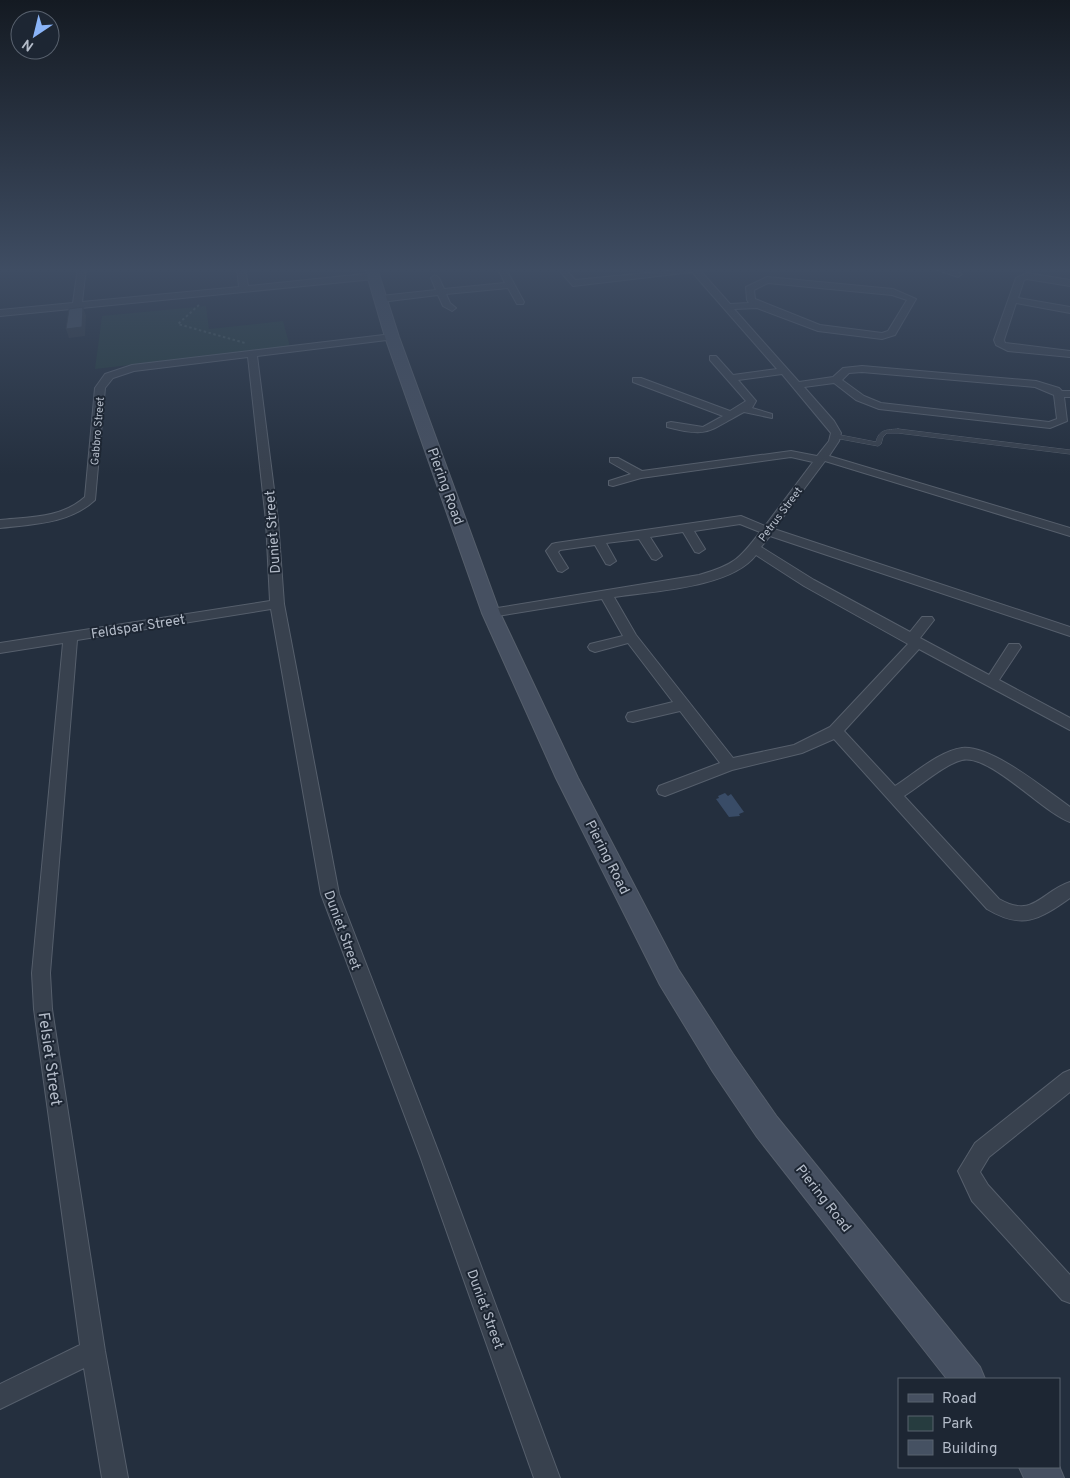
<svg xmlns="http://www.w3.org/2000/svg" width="1070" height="1478" font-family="Overpass,sans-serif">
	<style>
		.green { fill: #263c3f }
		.water { fill: #394c67 }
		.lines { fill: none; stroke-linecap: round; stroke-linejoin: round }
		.lane-casing { stroke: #565f6c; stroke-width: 1 }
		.street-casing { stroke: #565f6c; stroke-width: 2 }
		.secondary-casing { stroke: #565f6c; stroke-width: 2 }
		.path { stroke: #44595c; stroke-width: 2; stroke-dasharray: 2.5 2.5; stroke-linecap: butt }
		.lane { fill: #38414e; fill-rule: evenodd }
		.street { fill: #38414e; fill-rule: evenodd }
		.secondary { fill: #465061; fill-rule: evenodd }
		.shaded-wall { fill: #303945 }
		.building { fill: #455162; stroke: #303945 }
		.labels { text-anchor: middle; stroke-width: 4; stroke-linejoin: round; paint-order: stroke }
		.far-street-label { font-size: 11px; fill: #b4bcc9; stroke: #1d2633 }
		.street-label { font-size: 14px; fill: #b4bcc9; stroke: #1d2633 }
		.near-street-label { font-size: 16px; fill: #b4bcc9; stroke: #1d2633 }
	</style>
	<rect width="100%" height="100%" fill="#242f3e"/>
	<path class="green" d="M206 306 209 329 283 321 290 347 95 369 102 316Z"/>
	<path class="water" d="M725 793 728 796 731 794 744 812 739 814 740 816 729 817 716 799 719 798 718 796Z"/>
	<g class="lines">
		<g class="lane-casing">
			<path id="lane" d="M898 429 1070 450V454L898 433H887L883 437 881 444 878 446 835 438 832 436 835 434 876 442C879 429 887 430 898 429Z"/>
		</g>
		<g class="street-casing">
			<path id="street" d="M78 268H86L82 302 239 287 237 268H245L248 286 374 273 378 276 374 279 0 316V310L73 303Z
				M503 268 507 271 524 302 523 304H517L508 288 446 294 450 303 456 308 452 311 443 306 438 295 381 302 377 299 381 296 436 290 431 278 435 275 439 278 444 289 505 283 499 271Z
				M557 268H565L575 280 698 268 730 304 749 303 747 300 746 287 767 277 893 289 916 299 895 335 882 339 818 331 757 308 734 309 799 382 833 377 843 368 862 366 1036 381 1059 388 1062 391H1070V397H1064L1067 421 1050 428 879 409 856 400 834 383 804 387 834 421 841 433 839 441 829 456 1070 528V536L825 461 774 529 1070 627V636L770 536 761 547 814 580 910 632 922 617H932L934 620 920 638 989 675 1009 644H1019L1021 647 999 680 1070 718V730L919 649 844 731 895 786C914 774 939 751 962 748 992 745 1046 790 1070 807V822C1043 813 991 754 962 760 945 764 920 786 904 796L999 899C1034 919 1040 892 1070 882V898C1039 920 1022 930 987 909L834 739 802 753 732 770 665 796 659 794 657 790 659 786 720 763 680 711 633 722 628 721 626 717 628 713 673 702 628 643 595 652 590 650 588 647 590 644 623 636 602 599 491 617 486 616 484 613 491 609 699 575C733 565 739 560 760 532L740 524 694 531 705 549 699 553 695 552 683 532 650 537 662 556 656 560 652 559 639 539 606 543 616 561 610 565 606 564 595 545 560 550 558 552 568 568 562 572 558 571 546 551 552 544 556 543 741 516 765 526 813 462 791 457 641 478 613 486 609 485V481L631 474 610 462V458H618L642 471 791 451 817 456 829 441 831 433 782 374 738 380 756 401 752 408 772 414V418L744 412C708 431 709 438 667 427V423L671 422 703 427 723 416 633 382V378H641L730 411 746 401 710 360V356H716L733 375 777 369 692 272 573 286ZM768 283 892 295 907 300 888 331 882 333 820 325 755 299 754 290ZM862 372 1035 387 1054 395 1057 419 1049 422 881 403 864 396 842 380 849 373ZM756 555 804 586 908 644 830 727 794 745 733 758 636 635 614 597C653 591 731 588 756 555Z
				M932 268H944L962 274 958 277Z
				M1027 273 1070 280V286L1027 279 1024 280 1018 298 1070 307V313L1016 303 1004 340 1005 343 1070 351V357L1008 351 996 345 994 340 1016 278Z
				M392 334 397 337 395 339 257 356 278 521 284 604 339 894 440 1156 560 1478H534L420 1156 321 894 271 609 77 640 50 973 52 1009 105 1351 128 1478H102L84 1368 0 1409V1384L80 1345 34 1009 32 973 63 643 0 653V643L270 601 266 521 248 357 134 371 113 378 105 388 95 500C69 524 33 524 0 528V520C30 517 62 518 85 497L95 388 105 374 132 365Z
				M1070 1070V1092L989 1157 980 1172 988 1185 1070 1275V1303L1062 1300 972 1201 958 1171 975 1143 1063 1073Z"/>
		</g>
		<g class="secondary-casing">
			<path id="secondary" d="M365 268H377L399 337 500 613 578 778 678 969 733 1054 777 1117 980 1367 985 1379H947L757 1137 713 1072 660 985 556 778 482 613 385 337Z
				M1059 1466 1064 1478H1024L1019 1467Z"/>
		</g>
		<path class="path" d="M199 305 178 324 245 343"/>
		<use href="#lane" class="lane"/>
		<use href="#street" class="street"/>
		<use href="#secondary" class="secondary"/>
	</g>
	<path class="shaded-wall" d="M83 307 86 316 85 336 69 338 66 329Z"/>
	<path class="building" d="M83 307 82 327 66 329 69 309Z"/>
	<linearGradient id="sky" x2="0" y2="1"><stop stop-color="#141a22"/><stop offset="0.57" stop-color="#3f4d63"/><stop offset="1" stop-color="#3f4d63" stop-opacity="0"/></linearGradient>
	<rect width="1070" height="474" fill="url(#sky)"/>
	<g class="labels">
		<g class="far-street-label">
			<text transform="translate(97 431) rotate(-85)" y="4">Gabbro Street</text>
			<text transform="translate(780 514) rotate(-53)" y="4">Petrus Street</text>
		</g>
		<g class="street-label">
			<text transform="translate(446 486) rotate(70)" y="5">Piering Road</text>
			<text transform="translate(272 532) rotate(-94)" y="5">Duniet Street</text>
			<text transform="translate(138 626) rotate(-9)" y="5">Feldspar Street</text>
			<text transform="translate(608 857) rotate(63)" y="5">Piering Road</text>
			<text transform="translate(343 930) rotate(70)" y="5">Duniet Street</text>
			<text transform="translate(824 1198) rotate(52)" y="5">Piering Road</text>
			<text transform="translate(486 1309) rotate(70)" y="5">Duniet Street</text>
		</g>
		<g class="near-street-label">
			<text transform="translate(51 1059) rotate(82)" y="6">Felsiet Street</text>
		</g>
	</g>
	<rect x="898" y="1378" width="162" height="90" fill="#1d2633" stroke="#59626f"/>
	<rect x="908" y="1394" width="25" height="8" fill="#465061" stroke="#59626f"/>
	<text x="942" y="1403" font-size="15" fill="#b4bcc9">Road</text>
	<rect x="908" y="1416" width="25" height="15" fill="#263c3f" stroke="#59626f"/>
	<text x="942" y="1428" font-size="15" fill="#b4bcc9">Park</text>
	<rect x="908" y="1440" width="25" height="15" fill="#455162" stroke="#59626f"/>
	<text x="942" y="1453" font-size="15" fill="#b4bcc9">Building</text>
	<g transform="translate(35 35) rotate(215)"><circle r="24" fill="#1d2633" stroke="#59626f"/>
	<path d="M0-4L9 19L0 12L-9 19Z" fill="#8ab4f8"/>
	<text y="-8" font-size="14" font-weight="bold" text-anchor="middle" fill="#b4bcc9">N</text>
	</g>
</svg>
